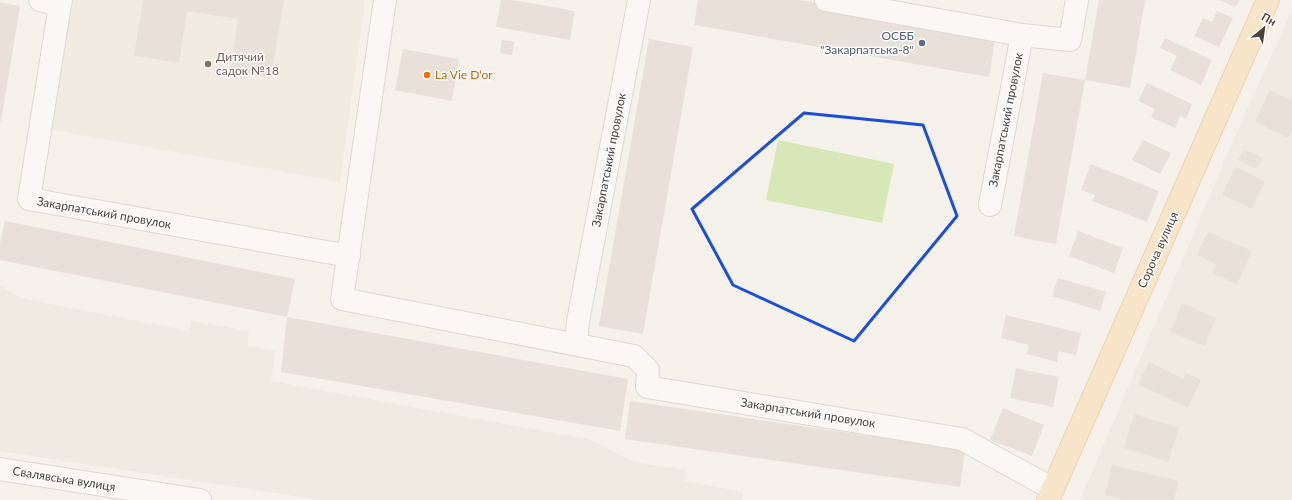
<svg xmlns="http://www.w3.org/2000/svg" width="1292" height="500" font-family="Lato,sans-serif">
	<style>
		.residential { fill: #e9e2da }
		.education { fill: #ede4d6 }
		.pitch { fill: #d7e7b7 }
		.building { fill: #d9cec4 }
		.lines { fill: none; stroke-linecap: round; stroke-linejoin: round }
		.minor-casing { stroke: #c3bbb1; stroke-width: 24 }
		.major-casing { stroke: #dfb06f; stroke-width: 24 }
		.minor { stroke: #fff; stroke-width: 22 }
		.major { stroke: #fad5a0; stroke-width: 22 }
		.marked { fill: none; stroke: #1d4ed8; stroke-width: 3; stroke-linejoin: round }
		.service-dot { fill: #5c6f8a; stroke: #fff; stroke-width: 1.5 }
		.education-dot { fill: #8d6e63; stroke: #fff; stroke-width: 1.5 }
		.food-dot { fill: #e8710a; stroke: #fff; stroke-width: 1.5 }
		.labels { text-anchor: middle; stroke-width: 3; stroke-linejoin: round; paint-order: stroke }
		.service-label { font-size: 12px; fill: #4e5e75; stroke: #fff; text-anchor: end }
		.education-label { font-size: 12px; fill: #785e54; stroke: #fff; text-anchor: start }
		.food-label { font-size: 12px; fill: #c56008; stroke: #fff; text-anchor: start }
		.street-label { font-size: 12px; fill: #494139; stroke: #fff }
	</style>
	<rect width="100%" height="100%" fill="#f5f1eb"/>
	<path class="residential" d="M1292 10V493L1291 500H1080L1236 134Z
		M0 285 15 295 30 300 189 331 192 321 249 331 247 346 275 351 271 381 592 440 634 462 686 470 685 481 743 492 742 500H321L0 451Z"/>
	<path class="education" d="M74 0H365L340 182 48 129Z"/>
	<path class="pitch" d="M778 140 894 164 882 223 766 200Z"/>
	<path class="building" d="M143 0H284L271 78 230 71 238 19 187 11 179 63 134 56Z
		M501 0H512L575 11 570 40 496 27Z
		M698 0H800L996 34 989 77 694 25Z
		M1099 0H1145L1130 88 1085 80Z
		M1219 0H1239L1236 7Z
		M0 2 20 6 1 121H0Z
		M1217 11 1233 18 1219 47 1194 36 1203 18 1212 22Z
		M1165 38 1212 60 1201 85 1170 70 1177 56 1160 48Z
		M649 39 693 47 643 334 599 326Z
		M502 40 514 42 512 55 500 53Z
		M403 49 459 59 452 101 395 90Z
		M1043 73 1085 80 1056 244 1014 236Z
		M1147 83 1192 104 1186 119 1180 116 1175 128 1151 117 1155 109 1138 101Z
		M1270 90 1292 101V129L1288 138 1255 122Z
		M1143 140 1171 153 1160 174 1132 160Z
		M1244 149 1263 158 1257 169 1238 160Z
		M1091 164 1159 191 1147 222 1092 201 1095 195 1081 190Z
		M1235 167 1265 181 1252 209 1222 195Z
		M5 221 295 279 287 317 0 260V243Z
		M1078 231 1123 248 1114 273 1069 256Z
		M1208 232 1252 251 1237 284 1212 273 1216 264 1197 255Z
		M1058 278 1106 292 1100 311 1052 296Z
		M1182 303 1216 318 1205 346 1170 332Z
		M1006 315 1081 333 1076 355 1059 351 1057 362 1027 354 1029 345 1001 338Z
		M287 317 628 379 620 431 281 372Z
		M1149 362 1183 379 1186 373 1201 380 1188 408 1138 384Z
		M1016 368 1059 377 1053 407 1010 398Z
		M630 401 965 450 960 487 625 439Z
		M1003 408 1044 425 1032 456 990 440Z
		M1134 414 1179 428 1168 462 1124 448Z
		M1112 465 1179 481 1174 500H1125L1105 495Z"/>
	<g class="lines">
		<g class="minor-casing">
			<path id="minor" d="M40 0 60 5 61 0
				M385 0 342 299 634 356 648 370 647 387 962 439 1053 489
				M826 0 1022 35 990 205
				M60 5 29 199 349 256
				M1022 35 1070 40 1077 0
				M576 344 578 321 639 0
				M0 469 200 500"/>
		</g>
		<g class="major-casing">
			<path id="major" d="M1048 500 1268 0"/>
		</g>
		<use href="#minor" class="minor"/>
		<use href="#major" class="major"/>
	</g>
	<path d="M0 0H1292V500H0ZM804 113 923 125 957 216 854 341 733 285 692 209Z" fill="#f5f1eb" fill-opacity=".55" fill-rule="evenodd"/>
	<path class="marked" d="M804 113 923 125 957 216 854 341 733 285 692 209Z"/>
	<circle class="service-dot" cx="922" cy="43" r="4"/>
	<circle class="education-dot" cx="208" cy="64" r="4"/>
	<circle class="food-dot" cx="427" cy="75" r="4"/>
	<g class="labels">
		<g class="service-label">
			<text x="914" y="40">ОСББ<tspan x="914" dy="14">"Закарпатська-8"</tspan></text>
		</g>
		<g class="education-label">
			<text x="216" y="61">Дитячий<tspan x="216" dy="14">садок №18</tspan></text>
		</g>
		<g class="food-label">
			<text x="435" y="79">La Vie D‘or</text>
		</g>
		<g class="street-label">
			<text transform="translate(1006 120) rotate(-79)" y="4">Закарпатський провулок</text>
			<text transform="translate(609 160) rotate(-79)" y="4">Закарпатський провулок</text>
			<text transform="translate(104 213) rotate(10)" y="4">Закарпатський провулок</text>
			<text transform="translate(1158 250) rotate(-66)" y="4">Сороча вулиця</text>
			<text transform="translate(808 413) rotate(9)" y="4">Закарпатський провулок</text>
			<text transform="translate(64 479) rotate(9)" y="4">Свалявська вулиця</text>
		</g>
	</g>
	<g transform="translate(1264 28) rotate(29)" stroke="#ffffff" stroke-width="3" paint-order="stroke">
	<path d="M0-3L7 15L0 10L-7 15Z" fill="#494139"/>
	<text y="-6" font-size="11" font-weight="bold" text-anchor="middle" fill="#494139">Пн</text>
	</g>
</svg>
